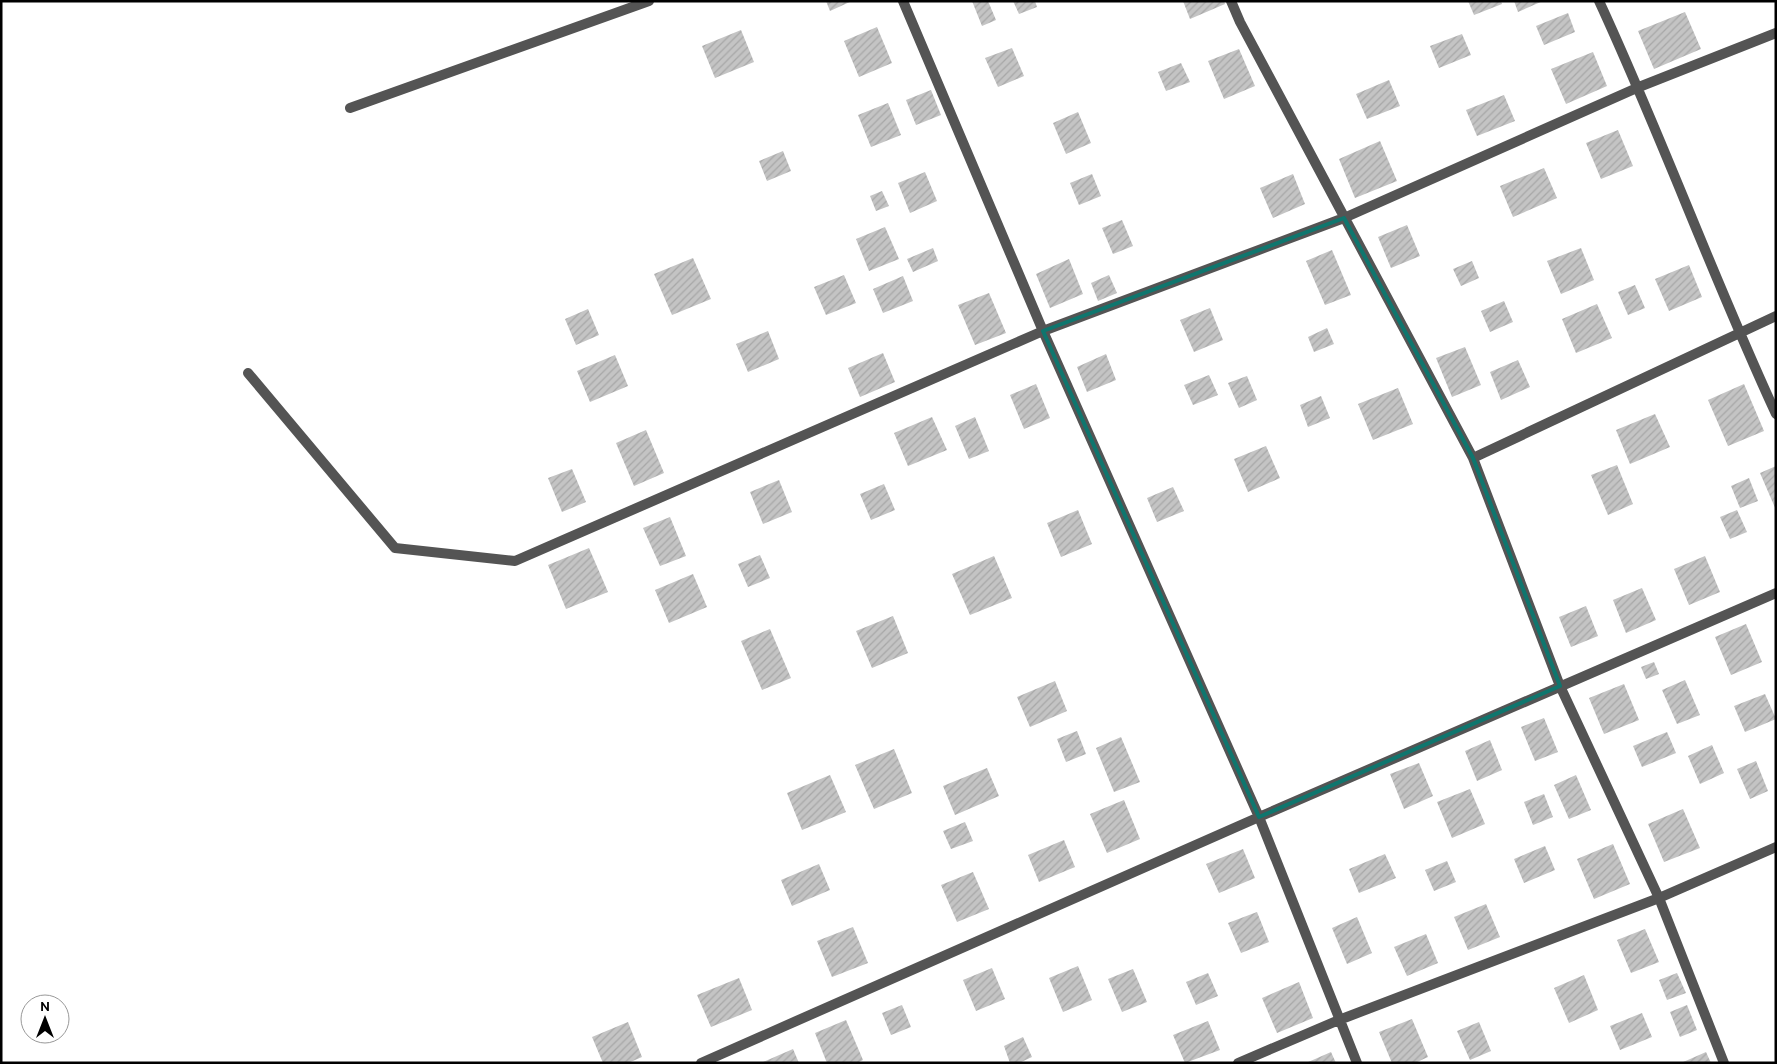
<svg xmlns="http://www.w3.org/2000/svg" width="1777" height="1064" font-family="Overpass,sans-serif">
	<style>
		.building { fill: url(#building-hatch) }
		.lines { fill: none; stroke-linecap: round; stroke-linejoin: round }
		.minor { stroke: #545454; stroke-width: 10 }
		.marked { fill: none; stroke: #0f766e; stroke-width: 4; stroke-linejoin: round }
	</style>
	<defs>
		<pattern id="building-hatch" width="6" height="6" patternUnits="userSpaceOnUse" patternTransform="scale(1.25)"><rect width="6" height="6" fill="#c4c4c4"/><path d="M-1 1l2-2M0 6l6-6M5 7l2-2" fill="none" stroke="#a7a7a7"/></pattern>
	</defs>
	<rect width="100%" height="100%" fill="#fff"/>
	<path class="building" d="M826 1H852L830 11Z
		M972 1H988L996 20 982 26Z
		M1013 1H1035L1037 7 1019 14Z
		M1183 1H1224L1225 4 1190 19Z
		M1468 1H1501L1502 4 1474 15Z
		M1514 1H1543L1518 12Z
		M1685 12 1701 49 1654 69 1638 31Z
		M1568 13 1575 32 1544 45 1536 26Z
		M877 27 892 63 859 77 844 41Z
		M741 30 754 62 715 78 702 46Z
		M1462 34 1471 55 1439 68 1430 46Z
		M1012 48 1024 76 998 87 985 58Z
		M1239 49 1255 86 1224 99 1208 61Z
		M1593 52 1607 86 1566 104 1551 69Z
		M1181 63 1190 82 1166 91 1158 72Z
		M1389 80 1400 106 1367 119 1356 94Z
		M931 90 941 115 916 125 906 100Z
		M1504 95 1515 121 1477 136 1466 110Z
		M888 103 901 135 871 147 858 115Z
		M1078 112 1091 143 1066 154 1053 123Z
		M1618 130 1633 166 1601 179 1586 143Z
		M1380 141 1397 181 1355 198 1339 159Z
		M783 151 791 171 767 181 759 161Z
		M1544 168 1557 198 1513 217 1500 186Z
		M925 172 937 201 910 213 898 183Z
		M1092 174 1101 196 1079 205 1070 183Z
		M1293 174 1305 204 1273 218 1260 188Z
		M882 191 889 206 876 211 870 196Z
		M1122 220 1133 246 1113 254 1102 228Z
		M1407 225 1420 256 1391 268 1378 237Z
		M885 227 899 259 869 271 856 239Z
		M933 248 938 261 913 272 907 259Z
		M1581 248 1594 280 1561 294 1547 261Z
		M1332 250 1351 295 1325 305 1306 261Z
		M693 258 711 299 672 315 654 274Z
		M1069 259 1083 294 1050 308 1036 274Z
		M1472 261 1479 278 1461 286 1453 269Z
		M1689 265 1702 297 1669 311 1655 279Z
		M844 275 856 303 826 315 814 287Z
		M1109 275 1117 293 1098 301 1091 283Z
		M903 276 913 301 883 313 873 289Z
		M1635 285 1645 308 1628 315 1618 292Z
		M989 293 1006 333 975 345 958 305Z
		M1504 301 1513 322 1490 332 1481 311Z
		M1597 304 1612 338 1576 353 1562 319Z
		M1210 308 1223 340 1194 352 1180 320Z
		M588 309 599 335 576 345 565 319Z
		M1327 328 1334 344 1314 352 1308 337Z
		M768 331 779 359 748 372 736 344Z
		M1465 347 1481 385 1452 397 1436 358Z
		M883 353 895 382 860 397 848 368Z
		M1106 354 1116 380 1087 392 1077 367Z
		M615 355 628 386 590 402 577 371Z
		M1518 360 1530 387 1501 400 1490 372Z
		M1209 375 1218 395 1193 405 1184 385Z
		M1247 376 1257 400 1239 408 1228 383Z
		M1036 384 1050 418 1024 429 1010 395Z
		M1744 384 1764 431 1728 446 1708 400Z
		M1398 388 1413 424 1373 440 1358 404Z
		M1321 396 1330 418 1308 427 1300 405Z
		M1655 414 1670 447 1630 464 1616 430Z
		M932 417 947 450 908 466 894 433Z
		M975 417 989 451 969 459 955 426Z
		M646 430 664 473 634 486 616 443Z
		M1266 446 1280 478 1248 492 1234 459Z
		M1617 465 1633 504 1608 515 1591 475Z
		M1776 466V510L1760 473Z
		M572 469 586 502 562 512 548 478Z
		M1749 478 1758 501 1740 508 1731 486Z
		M779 480 792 512 763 524 750 492Z
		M884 484 895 510 871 520 860 494Z
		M1173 487 1184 511 1157 522 1147 498Z
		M1078 510 1092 544 1061 557 1047 523Z
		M1737 510 1747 532 1730 539 1720 517Z
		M670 517 686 556 660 566 643 528Z
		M589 548 608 592 566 609 548 565Z
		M760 555 770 578 748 587 738 564Z
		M994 556 1012 598 970 615 952 574Z
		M1705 556 1720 592 1689 605 1674 569Z
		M693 574 707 607 669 623 655 590Z
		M1642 588 1656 620 1626 633 1613 600Z
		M1586 606 1598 636 1571 647 1559 617Z
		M893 616 908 653 872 668 856 631Z
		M1746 624 1762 662 1731 675 1715 637Z
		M770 629 791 678 762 690 741 641Z
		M1654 662 1659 674 1646 679 1641 667Z
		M1685 680 1700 715 1677 724 1662 690Z
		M1055 681 1067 711 1030 727 1017 697Z
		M1624 684 1639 720 1604 734 1589 698Z
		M1765 694 1776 719 1745 732 1734 706Z
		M1544 718 1558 752 1535 761 1521 727Z
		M1077 731 1086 754 1066 762 1057 739Z
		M1667 732 1676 753 1642 767 1633 746Z
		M1121 737 1140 782 1114 792 1096 748Z
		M1490 740 1502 770 1477 781 1465 751Z
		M1712 745 1724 773 1700 784 1688 756Z
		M894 749 912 793 874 809 855 765Z
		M1756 761 1768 791 1750 799 1737 769Z
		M1419 763 1433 796 1404 809 1390 774Z
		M987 768 999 796 955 815 943 786Z
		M830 775 846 812 802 830 787 793Z
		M1576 775 1591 810 1569 819 1554 785Z
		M1470 789 1485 824 1452 838 1437 802Z
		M1544 794 1553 817 1533 825 1524 802Z
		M1124 800 1140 839 1107 853 1090 814Z
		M1683 809 1700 848 1664 862 1648 824Z
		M965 822 973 841 951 849 943 831Z
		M1064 840 1075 867 1039 882 1028 855Z
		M1613 844 1630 884 1594 899 1577 859Z
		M1545 846 1555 870 1524 883 1514 859Z
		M1243 849 1255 878 1219 893 1206 864Z
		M1385 854 1396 878 1359 893 1349 869Z
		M1447 861 1456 882 1434 891 1425 870Z
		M819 864 830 890 792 906 781 880Z
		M973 872 989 909 957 922 941 885Z
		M1486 904 1500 937 1468 950 1454 917Z
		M1257 912 1269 942 1241 953 1228 923Z
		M1357 917 1372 953 1347 964 1332 928Z
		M853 927 868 963 832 977 817 941Z
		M1645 929 1659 962 1631 973 1617 940Z
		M1426 934 1438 963 1407 976 1394 947Z
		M1078 966 1092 1000 1063 1012 1049 978Z
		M992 968 1005 999 976 1011 963 980Z
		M1133 969 1147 1002 1122 1012 1108 979Z
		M1208 973 1218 996 1196 1005 1186 982Z
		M1677 973 1686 993 1667 1000 1659 980Z
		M1584 975 1598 1010 1569 1023 1554 988Z
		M739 978 752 1010 711 1027 697 995Z
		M1299 982 1313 1018 1277 1033 1262 998Z
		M902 1005 911 1027 891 1035 882 1013Z
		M1687 1005 1697 1030 1680 1037 1670 1012Z
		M1642 1013 1652 1037 1620 1050 1610 1026Z
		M1412 1019 1428 1057 1415 1063H1392L1379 1032Z
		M846 1020 863 1060 857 1063H827L815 1033Z
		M1208 1021 1220 1050 1185 1063 1173 1035Z
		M628 1022 642 1057 628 1063H603L592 1037Z
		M1479 1022 1491 1051 1470 1060 1457 1031Z
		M1023 1037 1032 1057 1019 1063H1010L1004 1046Z
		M793 1049 799 1063H761Z
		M1331 1052 1336 1063H1306Z
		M1706 1052 1711 1063H1681Z"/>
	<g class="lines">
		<path class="minor" d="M903 1 1043 331 1259 817 1357 1063
			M1231 1 1240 22 1473 458
			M1599 1C1662 137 1713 278 1776 414
			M350 108 649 1
			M248 373 395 548 515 561 1043 331 1344 218 1639 87 1776 33
			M701 1063 1259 817 1776 593
			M1238 1063 1339 1020 1659 898 1776 847
			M1724 1063 1659 898 1560 686 1473 458 1776 316"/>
	</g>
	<path class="marked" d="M1344 218 1473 458 1560 686 1259 817 1043 331Z"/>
	<rect width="1777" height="1064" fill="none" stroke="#000000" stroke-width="5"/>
	<g transform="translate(45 1019)"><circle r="24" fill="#ffffff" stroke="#999999"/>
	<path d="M0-4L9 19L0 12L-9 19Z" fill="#000000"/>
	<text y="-8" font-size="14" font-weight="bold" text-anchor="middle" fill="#000000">N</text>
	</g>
</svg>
